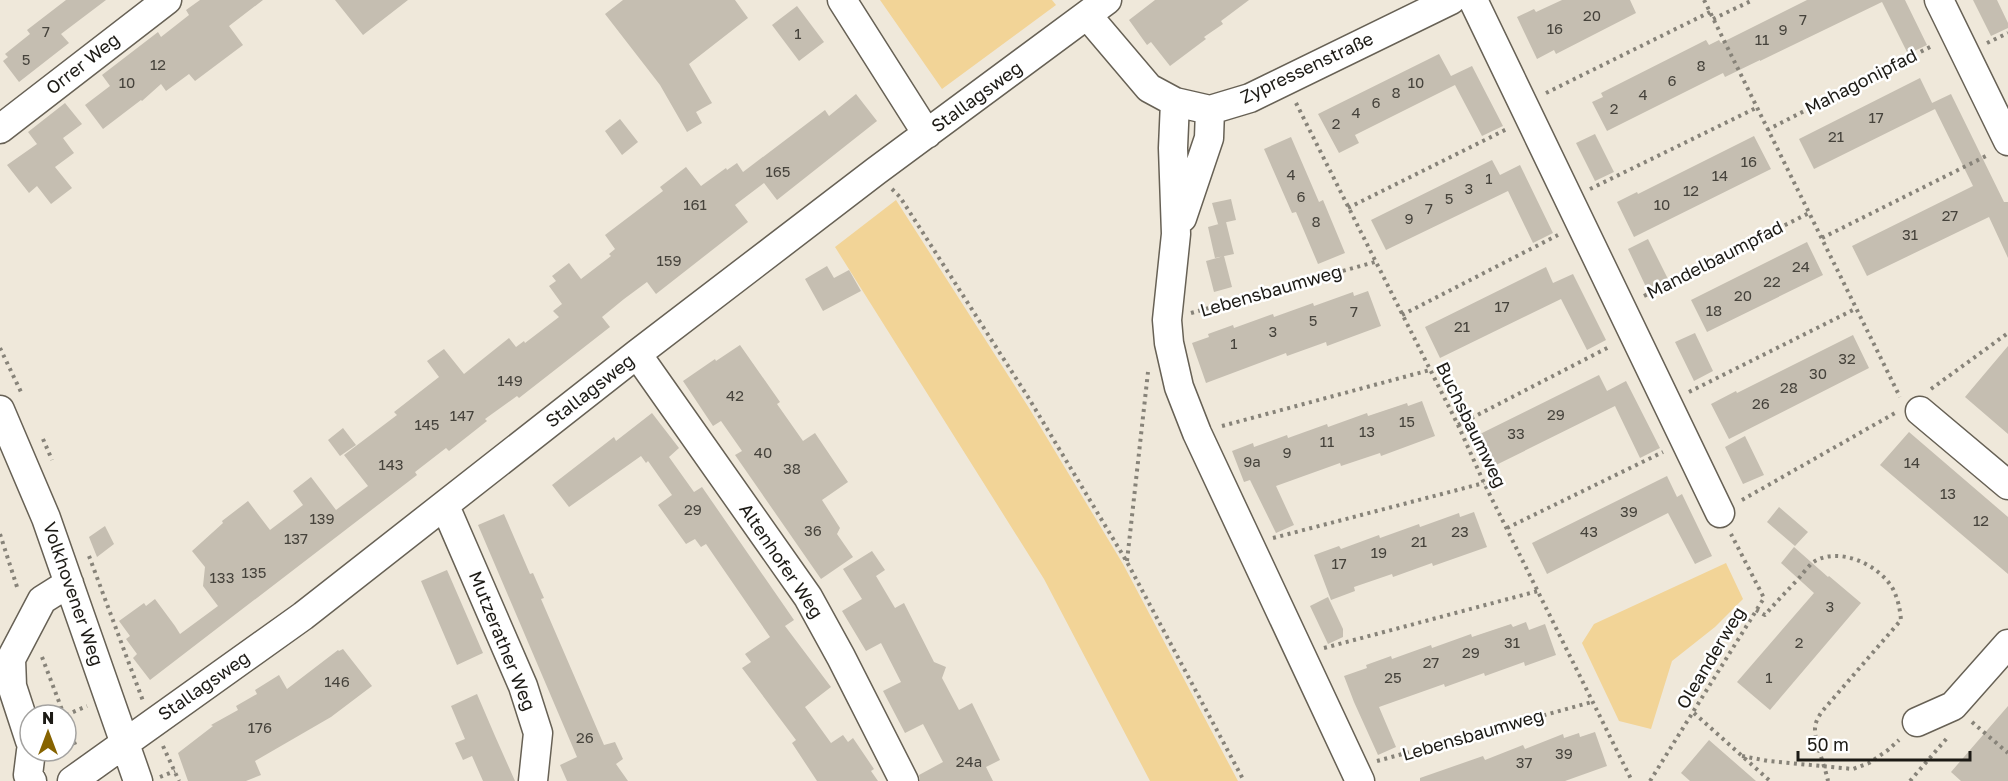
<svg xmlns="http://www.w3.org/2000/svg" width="2008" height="781" font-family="'Golos Text',sans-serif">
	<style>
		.green { fill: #f2d497 }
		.building { fill: #c5beb1 }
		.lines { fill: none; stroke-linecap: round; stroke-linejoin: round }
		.minor-casing { stroke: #676155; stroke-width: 31 }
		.path { stroke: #878379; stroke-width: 4; stroke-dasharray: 3 4.5; stroke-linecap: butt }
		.minor { stroke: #fff; stroke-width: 28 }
		.labels { text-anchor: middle; stroke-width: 5; stroke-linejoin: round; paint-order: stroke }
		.number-label { font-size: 15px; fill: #46433c }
		.street-label { font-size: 18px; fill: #1c1a15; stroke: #fff }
	</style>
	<rect width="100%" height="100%" fill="#efe8da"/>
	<path class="green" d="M880 0H1052L1056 5 942 89Z
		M896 200 1029 408 1123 564 1238 781H1150L1044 579 835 247Z
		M1726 563 1743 599 1715 627 1672 661 1651 729 1619 721 1582 643 1594 624Z"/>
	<path class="building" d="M66 0H106L61 34 69 43 19 82 3 61 8 57 5 54 30 34 27 30Z
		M200 0H263L229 26 243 45 195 81 189 74 166 91 161 84 142 101 141 100 103 129 85 105 110 86 102 75 158 32 161 37 189 15 186 10Z
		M335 0H408L363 35Z
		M623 0H735L748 18 689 64 712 103 696 112 702 123 687 132 660 85 605 14Z
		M1155 0H1249L1221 21 1223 24 1204 37 1206 39 1170 66 1151 42 1147 45 1129 20Z
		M1562 0H1630L1636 13 1556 54 1554 50 1537 59 1517 17 1534 9 1536 12Z
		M1807 0H1905L1927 45 1908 54 1882 2 1760 61V60L1725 77 1723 73 1607 131 1592 102 1603 97 1601 93 1706 40 1709 45 1719 40 1721 43Z
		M1973 0H1997L2008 23V28L1991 36Z
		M797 6 824 42 799 61 772 25Z
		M1439 54 1451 76 1472 66 1503 126 1482 136 1455 85 1355 135 1359 143 1339 153 1318 114Z
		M1920 78 1935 109 1814 169 1799 139Z
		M856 94 877 121 777 200 764 183 735 205 748 222 656 294 647 282 624 299 602 317 610 327 519 398 517 396 485 419 487 421 449 451 446 448 415 472 417 475 150 680 133 658 137 654 126 639 130 636 119 621 144 603 146 606 155 599 175 626 180 634 218 606 203 586 205 567 192 551 223 523 222 521 248 501 270 530 303 505 293 491 311 477 336 510 368 486 344 455 397 415 394 412 439 377 427 361 444 349 464 374 509 338 516 347 524 341 525 343 559 317 553 311 562 304 549 286 556 281 552 276 569 263 581 279 611 256 609 254 615 249 605 235 663 191 660 187 686 167 701 186 726 168 727 170 737 163 743 172 825 110 829 116Z
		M1951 94 2004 202H2008V258L1989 217 1867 276 1852 246 1973 186 1932 103Z
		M65 103 82 124 63 138 74 153 55 167 72 188 51 204 37 186 29 193 7 165 37 144 28 132Z
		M620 119 638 142 622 155 605 131Z
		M1595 134 1614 172 1595 181 1576 143Z
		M1754 136 1771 169 1634 237 1617 202 1637 192 1638 194Z
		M1291 137 1319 202 1323 200 1345 253 1318 264 1296 212 1292 213 1264 149Z
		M1492 160 1500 175 1520 165 1553 233 1533 243 1508 191 1386 250 1371 220Z
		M1231 199 1236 220 1218 224 1212 203Z
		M1226 222 1234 254 1215 258 1208 227Z
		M1648 239 1668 279 1647 289 1628 249Z
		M1807 242 1823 275 1707 332 1691 300Z
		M1224 256 1232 287 1214 292 1206 261Z
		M827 266 834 278 849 270 861 291 823 311 805 279Z
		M1546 267 1553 283 1573 274 1606 340 1587 350 1561 299 1440 358 1425 327Z
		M1368 291 1381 326 1327 346 1326 342 1287 356 1286 353 1206 383 1192 343 1209 337 1208 334 1233 325 1234 328 1273 314 1274 317 1313 303 1314 306 1353 292 1354 296Z
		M1695 333 1713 371 1694 381 1675 342Z
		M1853 335 1869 368 1729 439 1711 404 1736 391 1737 393Z
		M740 345 780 402 777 404 803 441 815 433 848 482 822 500 840 528 837 534 853 557 821 579 735 455 742 451 721 421 713 426 683 381 715 359 716 361Z
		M2008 346V434L1965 397Z
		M1599 375 1607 391 1626 381 1660 448 1640 458 1615 406 1494 466 1478 435Z
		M1422 401 1435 436 1381 456 1380 453 1341 466 1340 463 1276 486 1294 525 1276 533 1250 480 1244 482 1232 451 1253 443 1254 447 1287 435 1288 438 1327 424 1328 427 1367 413 1368 416 1407 403 1408 406Z
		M652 413 679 448 669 457 694 492 702 487 794 620 785 626 831 687 805 707 831 743 843 735 848 742 853 738 874 769 871 771 878 781H817L792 743 796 740 742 668 751 662 745 654 770 637 706 544 701 547 695 539 686 544 658 505 672 495 648 461 646 463 641 456 569 507 552 485 614 437 616 441Z
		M343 428 356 445 340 456 328 440Z
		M1909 432 2008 517V574L1880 465Z
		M1745 436 1764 475 1743 484 1725 447Z
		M1667 476 1677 497 1682 494 1712 556 1695 564 1668 513 1547 574 1532 543Z
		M1779 507 1808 532 1795 546 1767 522Z
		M1474 512 1487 547 1433 566 1432 563 1393 577 1392 574 1354 587 1355 591 1331 600 1314 555 1339 546 1341 549 1379 535 1380 538 1419 524 1420 527 1459 513 1460 517Z
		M504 514 530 574 533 573 540 589 544 598 541 599 604 745 615 742 623 759 616 764 628 781H567L560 765 577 757 478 525Z
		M105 526 114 544 97 557 89 537Z
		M1794 547 1828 577 1829 576 1861 603 1770 710 1737 682 1814 593 1781 563Z
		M872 551 885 570 876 576 895 608 904 603 934 662 946 667 942 678 959 710 972 703 1000 760 986 767 993 781H920L919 775 943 762 923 724 905 733 883 691 901 682 881 643 866 651 842 611 862 599 843 569Z
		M447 570 483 653 457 665 421 581Z
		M1328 597 1343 629V637L1328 644 1310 606Z
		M1526 622 1529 630 1545 624 1556 655 1525 666 1524 662 1485 676 1484 673 1445 687 1444 684 1379 707 1396 747 1378 755 1354 702 1344 676 1367 668 1366 665 1391 656 1392 659 1431 645 1432 648 1471 634 1472 637 1511 624 1513 627Z
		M343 649 372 686 331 717 255 761 261 775 246 781H188L178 753 213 726 211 725 238 710 236 706 257 694 255 690 279 675 287 689 338 650 339 651Z
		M477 694 495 736 515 781H483L472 756 463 760 455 743 465 739 451 706Z
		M2008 706V781H1961L1951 772Z
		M1595 732 1607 766 1565 781H1420V778L1483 756 1485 760 1523 745 1525 749 1563 734 1564 738 1579 733 1580 737Z
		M1709 740 1756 781H1690L1681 773Z"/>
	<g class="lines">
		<g class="minor-casing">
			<path id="minor" d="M842 0 927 134
				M1473 0 1720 513
				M1939 0 2008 141
				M1087 15 1149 88 1175 102 1210 110 1250 98 1451 0
				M1175 102 1173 148 1176 234 1167 320 1169 343 1179 387 1197 433 1360 781
				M0 129 167 0
				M1182 218 1209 138 1210 110
				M637 354 808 597 841 657 904 781
				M0 410 46 518 138 781
				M1920 411 2008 485
				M445 506 523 686 538 733 533 781
				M1917 722 1953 706 2008 644
				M30 741 12 686 11 659 42 600 69 583
				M31 751 28 775 32 781
				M72 781 303 616 637 354 876 171 1107 0"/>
		</g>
		<path class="path" d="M1704 0 1900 397
			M1713 19 1753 0
			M1987 43 2008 33
			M1546 93 1710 12
			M1296 103 1458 425 1484 483 1632 781
			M1767 130 1934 45
			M892 189 900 197 1028 397 1127 562 1244 781
			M1590 189 1756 108
			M1348 208 1507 129
			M1822 238 1988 155
			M1644 296 1809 213
			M1191 313 1375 262
			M1402 315 1558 235
			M0 348 22 394
			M1931 389 2008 333
			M1689 392 1855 309
			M1458 425 1611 346
			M1222 426 1430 370
			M43 439 52 460
			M1742 500 1895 413
			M1507 528 1663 452
			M0 534 18 590
			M1273 538 1484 483
			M89 556 143 701
			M1127 561 1148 372
			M1756 610 1765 615C1776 602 1788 590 1800 577 1803 573 1808 567 1812 563 1837 545 1879 564 1893 589 1898 599 1900 609 1901 620L1825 708C1820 714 1815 721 1815 729 1815 743 1825 766 1828 781
			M1324 648 1538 591
			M42 657 64 715
			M1694 713 1770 781
			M66 715 87 706
			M66 721 76 747
			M1972 722 2008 753
			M163 746 179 781
			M1742 756 1768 761 1853 769 1869 763 1888 750 1899 740
			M1377 761 1592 702
			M160 777 175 771
			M1650 781 1764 598 1731 534
			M1910 781 1947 738"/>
		<use href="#minor" class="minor"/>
	</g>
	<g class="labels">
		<g class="number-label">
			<text x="1592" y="21">20</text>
			<text x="1803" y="25">7</text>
			<text x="1555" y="34">16</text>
			<text x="1783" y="35">9</text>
			<text x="46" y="37">7</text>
			<text x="798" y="39">1</text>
			<text x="1762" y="45">11</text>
			<text x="26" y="65">5</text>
			<text x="158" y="70">12</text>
			<text x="1701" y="71">8</text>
			<text x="1672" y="86">6</text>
			<text x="127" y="88">10</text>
			<text x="1416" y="88">10</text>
			<text x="1396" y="98">8</text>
			<text x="1643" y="100">4</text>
			<text x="1376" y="108">6</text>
			<text x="1614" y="114">2</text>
			<text x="1356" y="118">4</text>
			<text x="1876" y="123">17</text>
			<text x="1336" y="129">2</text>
			<text x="1836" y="142">21</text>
			<text x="1749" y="167">16</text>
			<text x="778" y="177">165</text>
			<text x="1291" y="180">4</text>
			<text x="1720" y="181">14</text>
			<text x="1489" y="184">1</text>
			<text x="1469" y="194">3</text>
			<text x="1691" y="196">12</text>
			<text x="1301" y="202">6</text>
			<text x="1449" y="204">5</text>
			<text x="695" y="210">161</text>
			<text x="1662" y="210">10</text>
			<text x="1429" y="214">7</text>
			<text x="1950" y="221">27</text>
			<text x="1409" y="224">9</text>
			<text x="1316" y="227">8</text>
			<text x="1910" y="240">31</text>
			<text x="669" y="266">159</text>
			<text x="1801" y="272">24</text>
			<text x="1772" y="287">22</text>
			<text x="1743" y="301">20</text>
			<text x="1502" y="312">17</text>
			<text x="1714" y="316">18</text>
			<text x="1354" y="317">7</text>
			<text x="1313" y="326">5</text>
			<text x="1462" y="332">21</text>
			<text x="1273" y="337">3</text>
			<text x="1234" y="349">1</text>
			<text x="1847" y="364">32</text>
			<text x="1818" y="379">30</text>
			<text x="510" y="386">149</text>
			<text x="1789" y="393">28</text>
			<text x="735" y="401">42</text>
			<text x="1761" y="409">26</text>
			<text x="1556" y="420">29</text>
			<text x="462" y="421">147</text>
			<text x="1407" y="427">15</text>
			<text x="427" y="430">145</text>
			<text x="1367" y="437">13</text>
			<text x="1516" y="439">33</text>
			<text x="1327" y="447">11</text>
			<text x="763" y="458">40</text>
			<text x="1287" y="458">9</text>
			<text x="1252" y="467">9a</text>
			<text x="1912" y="468">14</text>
			<text x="391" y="470">143</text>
			<text x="792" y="474">38</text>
			<text x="1948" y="499">13</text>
			<text x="693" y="515">29</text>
			<text x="1629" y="517">39</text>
			<text x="322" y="524">139</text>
			<text x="1981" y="526">12</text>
			<text x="813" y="536">36</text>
			<text x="1460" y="537">23</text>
			<text x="1589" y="537">43</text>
			<text x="296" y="544">137</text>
			<text x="1419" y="547">21</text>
			<text x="1379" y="558">19</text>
			<text x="1339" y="569">17</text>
			<text x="254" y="578">135</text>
			<text x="222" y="583">133</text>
			<text x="1830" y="612">3</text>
			<text x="1512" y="648">31</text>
			<text x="1799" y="648">2</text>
			<text x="1471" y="658">29</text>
			<text x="1431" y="668">27</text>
			<text x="1393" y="683">25</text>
			<text x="1769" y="683">1</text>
			<text x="337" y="687">146</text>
			<text x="260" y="733">176</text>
			<text x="585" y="743">26</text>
			<text x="1564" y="759">39</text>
			<text x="969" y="767">24a</text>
			<text x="1524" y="768">37</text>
		</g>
		<g class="street-label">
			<text transform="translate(83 64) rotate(-38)" y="6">Orrer Weg</text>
			<text transform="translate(1307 68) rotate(-25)" y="6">Zypressenstraße</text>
			<text transform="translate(1861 82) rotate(-27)" y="6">Mahagonipfad</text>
			<text transform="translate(977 97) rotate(-36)" y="6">Stallagsweg</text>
			<text transform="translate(1715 260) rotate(-27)" y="6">Mandelbaumpfad</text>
			<text transform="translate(1271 291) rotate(-16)" y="6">Lebensbaumweg</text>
			<text transform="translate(590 391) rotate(-38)" y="6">Stallagsweg</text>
			<text transform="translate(1471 425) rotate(64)" y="6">Buchsbaumweg</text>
			<text transform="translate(781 561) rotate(56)" y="6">Altenhofer Weg</text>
			<text transform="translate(73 594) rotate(71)" y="6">Volkhovener Weg</text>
			<text transform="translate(502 641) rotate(68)" y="6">Mutzerather Weg</text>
			<text transform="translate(1711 658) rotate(-59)" y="6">Oleanderweg</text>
			<text transform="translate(204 686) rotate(-35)" y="6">Stallagsweg</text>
			<text transform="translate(1473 735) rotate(-16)" y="6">Lebensbaumweg</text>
		</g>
	</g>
	<g transform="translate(48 733)"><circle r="28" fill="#ffffff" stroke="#a4a3a1" stroke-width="1.5"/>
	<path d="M0-4.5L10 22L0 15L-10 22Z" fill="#866300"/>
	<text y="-9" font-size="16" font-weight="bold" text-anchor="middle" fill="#1c1a15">N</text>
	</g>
	<path d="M1798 751v9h172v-9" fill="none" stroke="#1c1a15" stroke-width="3"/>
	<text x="1807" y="751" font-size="18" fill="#1c1a15" stroke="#ffffff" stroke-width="4.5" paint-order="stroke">50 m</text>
</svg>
